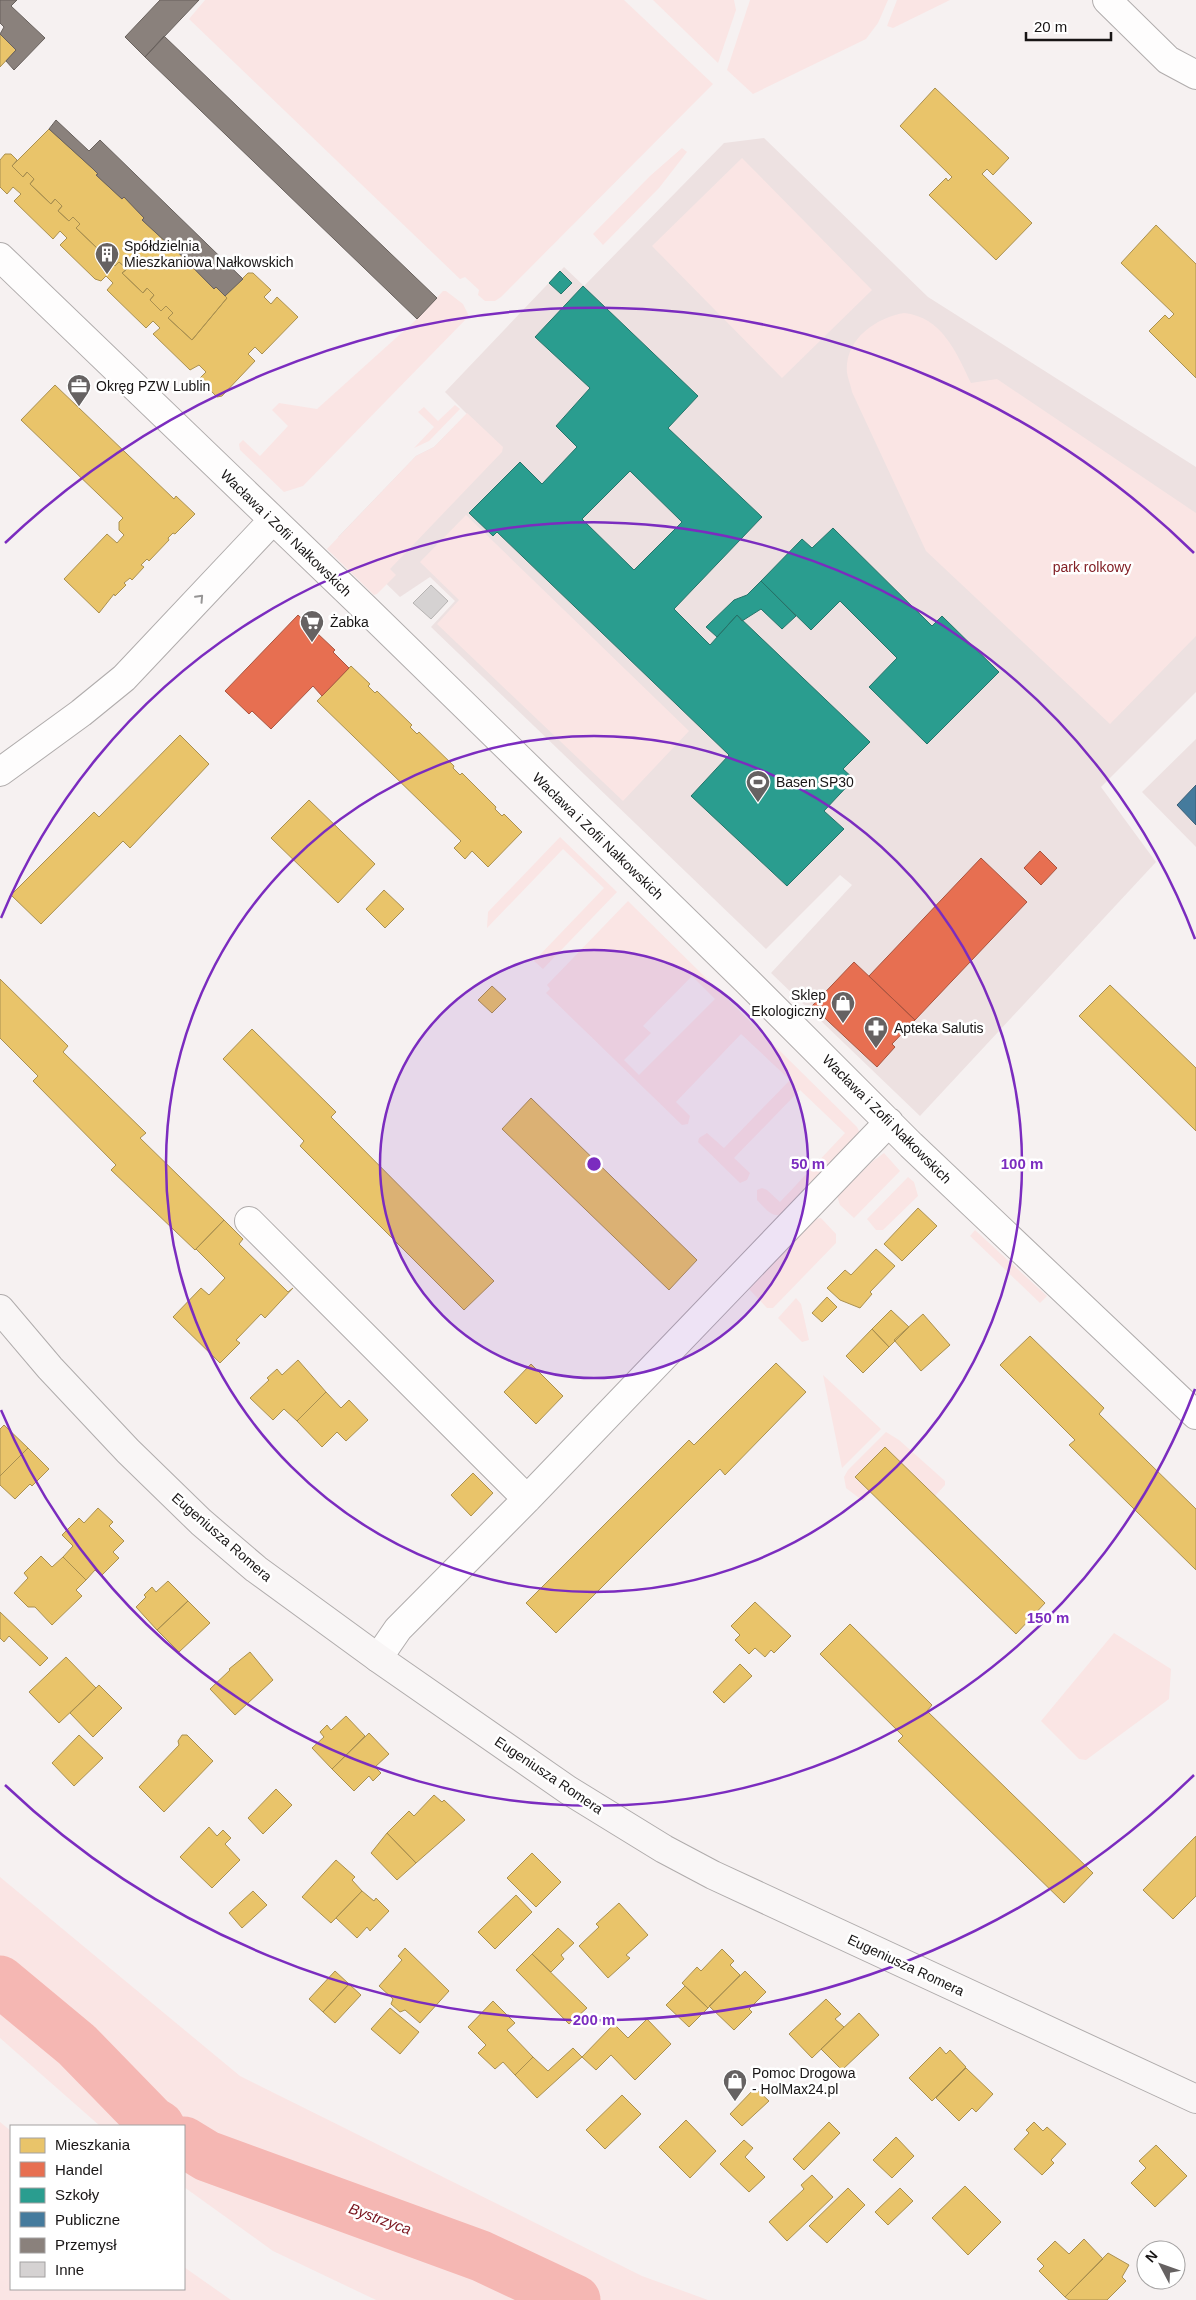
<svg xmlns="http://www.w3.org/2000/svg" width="1196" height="2300" font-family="Helvetica,sans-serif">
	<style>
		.built { fill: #ede1e1 }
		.green { fill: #fae5e4; fill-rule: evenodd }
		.homes { fill: #e9c46a; stroke: #aa9050 }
		.shops { fill: #e76f51; stroke: #a9543f }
		.schools { fill: #2a9d8f; stroke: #25746a; fill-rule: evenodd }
		.public { fill: #457b9d; stroke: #385c74 }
		.industry { fill: #8a817c; stroke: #68615d }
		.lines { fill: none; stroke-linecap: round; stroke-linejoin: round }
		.river { stroke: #f5b7b3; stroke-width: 51 }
		.building { fill: #d5d2d2; stroke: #b6b3b2 }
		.street-casing { stroke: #b0acac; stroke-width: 30 }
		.secondary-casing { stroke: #b0acac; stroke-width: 30 }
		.street { stroke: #fefdfd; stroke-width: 28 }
		.secondary { stroke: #f9f6f6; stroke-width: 28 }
		.oneway { stroke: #969595 }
		.ring { fill: none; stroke: #7b2cbf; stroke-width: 2.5 }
		.labels { text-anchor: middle; stroke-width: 5; stroke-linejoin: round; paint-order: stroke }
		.poi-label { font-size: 14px; fill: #181515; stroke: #fff; text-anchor: start }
		.street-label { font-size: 14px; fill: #181515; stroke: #fff }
		.park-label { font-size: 14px; fill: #821f25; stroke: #fff }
		.water-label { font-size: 15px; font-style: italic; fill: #7a151e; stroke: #fff }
		.centre { fill: #7b2cbf; stroke: #fff; stroke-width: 2.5 }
		.ring-label { font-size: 15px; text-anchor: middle; font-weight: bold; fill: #7b2cbf; stroke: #fff; stroke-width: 5; stroke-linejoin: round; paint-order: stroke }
	</style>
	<rect width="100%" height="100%" fill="#f6f1f1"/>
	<path class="built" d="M764 138 928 297 1196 467V692L1101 787 1156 862 920 1116 771 973 852 885 840 875 766 949 431 627 455 601 430 577 400 597 338 537 416 456 434 447 467 414 445 392 564 267 584 286 724 143Z
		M1196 739V847L1142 792Z"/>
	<path class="green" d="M205 0H624L713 84 501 297 495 301H485L478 295 479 290 465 277 460 279 189 19Z
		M653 0H734L736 10 718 63Z
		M750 0H888L878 23 866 39 753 94 727 70Z
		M897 0H950L893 28 887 26Z
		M682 148 687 152 659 188 603 245 593 234 650 176Z
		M742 158 872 290 782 378 652 246Z
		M443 291H446L463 304 469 316 303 486 284 492 240 450 239 444 243 440 260 456 288 426 272 410 279 403 317 409 417 319Z
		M904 313C942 317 956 352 971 383L997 379 1196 513V636L1110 724 926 551 852 392C851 386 848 379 847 373 844 340 875 318 904 313Z
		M455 405 460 409 429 441 414 448 434 427 418 412 424 407 438 421Z
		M467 413 503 447 502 452 390 569 396 575 377 594 374 595 327 549 416 456 434 447Z
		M466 515 689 731 623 801 437 624 459 600 420 562Z
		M560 837 617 892 543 969 534 961 604 888 563 849 487 928 488 912Z
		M628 901 857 1127 860 1133 784 1214C772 1219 765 1208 757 1200V1190L762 1188 767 1190 780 1202 845 1133 800 1090 734 1158 750 1173 747 1180 740 1183 698 1142 699 1138 707 1133 724 1148 790 1080 741 1034 676 1102 690 1116 688 1124 682 1125 546 993 550 989 547 985ZM692 976 715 999 639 1075 624 1060 651 1033 643 1026Z
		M884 1153 900 1171 854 1218 840 1205 837 1196 873 1161Z
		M908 1177 914 1182 918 1196 883 1230H876L867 1219Z
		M821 1218 836 1234V1243L773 1308H767L749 1289 814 1219Z
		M975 1230 1047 1296 1040 1303 970 1236Z
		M796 1298 801 1304 809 1340 802 1342 778 1318Z
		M823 1375 881 1429 842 1468Z
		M886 1432 899 1440 945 1481V1485L935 1496 885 1447 855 1477 871 1493 863 1501 846 1488 844 1477 848 1470Z
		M1114 1633 1171 1669 1169 1699 1086 1760 1079 1759 1041 1721Z
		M0 1877 240 2076 642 2276 708 2300H376L273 2251 184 2187V2126H100L0 2038Z
		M0 2122 11 2131V2289H184V2267L231 2300H0Z"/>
	<path class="homes" d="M0 34 16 50 0 67Z
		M935 88 1009 158 993 175 987 169 982 174 1032 223 996 260 929 195 946 178 948 181 952 177 900 126Z
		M49 129 92 168 98 174 96 175 122 199 124 197 144 218 142 220 168 244 169 243 214 289 216 287 227 298 192 340 168 318 173 313 166 306 161 311 150 300 154 295 147 288 143 293 122 273 127 269 119 262 115 266 104 255 108 251 101 244 97 248 76 228 80 224 73 217 69 221 58 211 62 206 55 199 51 204 30 184 34 179 27 172 23 177 12 166Z
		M5 154H11L17 160 12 166 23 177 27 172 34 179 30 184 51 204 55 199 62 206 58 211 69 221 73 217 80 224 76 228 97 248 101 244 108 251 104 255 115 266 119 262 127 269 122 273 143 293 147 288 154 295 150 300 161 311 166 306 173 313 168 318 192 340 227 298 225 296 248 273H253L271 290 264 297 271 304 277 297 298 317 262 354 255 347 248 354 255 361 222 396 217 397 199 379 206 372 199 365 190 370 153 334 160 328 153 321 146 328 107 290 113 283 106 276 101 281 95 279 60 245 67 238 60 231 53 239 14 201 21 194 13 187 7 194 0 187V160Z
		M1156 225 1196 264V378L1149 331 1165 315 1169 319 1174 314 1121 263Z
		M55 385 174 499 176 496 195 514 175 534 173 533 168 538 169 540 149 561 147 559 141 565 144 567 132 580 130 578 124 583 126 585 115 596 114 594 99 613 64 579 107 534 117 543 124 535 119 530V522L123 518 21 420Z
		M351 666 370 684 368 686 375 693 377 691 412 725 410 727 417 734 419 732 454 766 453 768 460 775 462 773 496 807 495 809 502 816 504 814 522 832 488 867 472 851 465 859 454 848 461 841 317 701Z
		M180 735 209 764 130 848 123 841 41 924 11 895 94 812 99 817Z
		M309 800 375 864 338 903 271 838Z
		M384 890 404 909 385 928 366 909Z
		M0 979 68 1046 63 1052 146 1133 140 1138 224 1220 195 1250 111 1170 116 1165 33 1081 38 1076 0 1038Z
		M1110 985 1196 1068V1131L1079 1016Z
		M492 986 506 999 492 1013 478 1000Z
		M252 1029 336 1112 331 1117 494 1281 464 1310 300 1146 304 1141 223 1059Z
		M531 1098 697 1260 669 1290 502 1129Z
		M918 1208 937 1226 902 1261 884 1244Z
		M224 1220 243 1239 239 1244 288 1292 293 1288 265 1318 261 1314 236 1340 240 1343 220 1363 173 1317 201 1288 209 1295 225 1278 196 1249Z
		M876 1249 895 1266 870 1292 872 1294 860 1308 840 1300 827 1288 845 1270 851 1275Z
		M827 1297 837 1307 822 1322 812 1313Z
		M891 1310 909 1327 889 1347 872 1329Z
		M923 1314 950 1345 921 1371 894 1340Z
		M872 1329 889 1347 863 1373 846 1356Z
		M1030 1336 1104 1408 1099 1414 1196 1509V1570L1069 1445 1075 1440 1000 1365Z
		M298 1360 326 1392 297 1421 284 1409 273 1420 250 1398 269 1380 267 1378 277 1369 282 1375Z
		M776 1363 806 1392 725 1475 720 1469 556 1633 526 1603 689 1440 694 1445Z
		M531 1364 563 1396 536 1424 504 1392Z
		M326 1392 341 1408 349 1400 368 1420 346 1441 337 1432 322 1447 297 1421Z
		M4 1425 28 1448 0 1476V1429Z
		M885 1447 1045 1603 1016 1634 855 1477Z
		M28 1448 49 1469 32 1486 30 1484 15 1499 0 1485V1476Z
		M473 1473 493 1493 471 1516 451 1495Z
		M98 1508 113 1522 109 1526 124 1541 113 1552 119 1558 101 1576 95 1570 86 1580 63 1557 73 1546 62 1535 79 1518 84 1523Z
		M41 1556 52 1567 63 1557 86 1580 76 1590 82 1596 52 1625 35 1607H28L14 1593 28 1578 24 1573Z
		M168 1581 188 1601 157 1630 136 1607 146 1597 144 1595 152 1587 156 1592Z
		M188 1601 210 1623 179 1652 157 1630Z
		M755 1602 791 1636 774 1653 771 1650 765 1657 755 1648 749 1654 735 1640 740 1635 731 1626Z
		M0 1612 48 1658 40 1666 9 1636 4 1642 0 1638Z
		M850 1624 932 1705 927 1711 1093 1873 1064 1903 898 1741 903 1736 820 1654Z
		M250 1652 273 1680 235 1715 210 1689 230 1670 229 1669Z
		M66 1657 96 1688 59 1723 29 1692Z
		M740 1664 752 1676 724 1703 713 1692Z
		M99 1685 122 1708 93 1737 70 1713Z
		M346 1716 365 1736 332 1769 312 1748 324 1737 320 1732 327 1725 331 1730Z
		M369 1733 389 1754 375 1767 381 1773 373 1781 369 1776 354 1791 332 1769Z
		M79 1735 103 1758 74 1786 52 1763Z
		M182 1735H187L213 1761 164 1812 139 1787 179 1745 178 1741Z
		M276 1789 292 1805 263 1834 248 1818Z
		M434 1795 442 1802 444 1800 465 1820 416 1863 387 1833 409 1811 414 1816Z
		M209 1827 217 1836 223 1830 231 1838 225 1844 240 1860 212 1888 180 1857Z
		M387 1833 416 1863 397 1880 371 1853Z
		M1196 1836V1896L1173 1919 1143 1890Z
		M532 1853 561 1882 536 1907 507 1878Z
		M336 1860 355 1877 352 1880 362 1891 331 1923 302 1897Z
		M253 1891 267 1905 242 1928 229 1913Z
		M362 1891 374 1901 376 1898 389 1911 370 1931 367 1927 357 1938 336 1918Z
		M516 1895 532 1912 495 1949 478 1932Z
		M619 1903 648 1935 626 1955 630 1958 608 1978 579 1946 599 1927 596 1924Z
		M558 1928 574 1943 561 1955 564 1959 551 1972 532 1954Z
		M405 1948 449 1991 420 2023 405 2010 400 2012 391 2004 393 1999 379 1986 402 1960 398 1956Z
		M722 1949 734 1961 730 1965 740 1975 708 2008 682 1983 697 1967 701 1971Z
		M532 1954 587 2008 569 2024 516 1970Z
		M335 1971 349 1984 323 2012 309 1999Z
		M745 1971 766 1992 749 2009 752 2012 734 2030 709 2006Z
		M349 1984 361 1995 335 2023 323 2012Z
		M685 1986 708 2008 689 2027 666 2005Z
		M826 1999 841 2014 835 2019 844 2027 812 2058 789 2034Z
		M493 2001 515 2023 507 2030 533 2057 515 2075 503 2062 495 2069 478 2053 486 2045 468 2027Z
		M390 2008 419 2032 400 2054 371 2029Z
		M859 2013 879 2035 842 2070 821 2049Z
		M647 2019 671 2044 635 2080 611 2055 596 2070 582 2057 614 2024 628 2038Z
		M940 2047 946 2054 950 2050 966 2067 932 2101 909 2078Z
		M573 2048 582 2057 537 2098 515 2075 533 2057 548 2071Z
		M966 2068 993 2094 976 2112 972 2108 959 2121 936 2098Z
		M755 2088 769 2101 742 2126 730 2114Z
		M622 2095 641 2114 605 2149 586 2130Z
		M686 2120 716 2151 690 2178 659 2147Z
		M829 2122 840 2133 804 2170 793 2159Z
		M1034 2122 1043 2131 1047 2127 1066 2144 1051 2160 1054 2163 1042 2175 1014 2149 1029 2133 1026 2130Z
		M896 2137 914 2156 892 2178 873 2160Z
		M744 2140 753 2148 745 2157 765 2177 749 2192 720 2164Z
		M1156 2145 1187 2176 1155 2207 1131 2183 1146 2168 1139 2161Z
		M812 2175 833 2197 787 2241 769 2222 804 2189 801 2185Z
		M965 2186 1001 2222 968 2255 932 2218Z
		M848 2188 865 2205 827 2243 809 2226Z
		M900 2188 913 2201 888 2225 875 2212Z
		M1084 2239 1103 2259 1065 2297 1039 2271 1044 2266 1037 2259 1055 2241 1069 2254Z
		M1108 2253 1129 2265 1122 2277 1126 2281 1107 2300H1069L1065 2297Z"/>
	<path class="shops" d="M298 615 335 650 333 652 349 668 322 696 313 686 271 729 252 711 249 714 225 691Z
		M1040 851 1057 868 1041 885 1024 868Z
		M981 858 1027 902 915 1020 869 976Z
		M854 962 915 1020 892 1044 895 1047 877 1067 812 1006Z"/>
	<path class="schools" d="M560 271 572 283 561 294 549 283Z
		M583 286 698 396 668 428 762 517 674 609 710 645 737 615 870 742 843 769 854 779 824 811 844 829 787 886 691 796 729 755 497 532 493 536 469 513 520 462 542 484 577 447 556 426 590 388 535 337ZM630 471 682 522 634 570 582 519Z
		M833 528 932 626 942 616 999 672 927 744 869 687 897 658 840 601 811 630 761 581 802 539 812 548Z
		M761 581 796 616 782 629 761 609 742 621 737 615 717 637 706 627 734 600 747 595Z"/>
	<path class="public" d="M1196 785V825L1177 805Z"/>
	<path class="industry" d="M0 0H17L11 6 45 38 14 70 6 61 16 50 0 34 4 27 0 23Z
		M160 0H199L145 57 125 37Z
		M164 36 437 298 417 319 145 57Z
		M56 120 89 151 100 140 243 279 225 296 216 287 214 289 169 243 168 244 142 220 144 218 124 197 122 199 96 175 98 174 92 168 49 129Z"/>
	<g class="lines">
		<path class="river" d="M0 1981 77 2045 151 2121 159 2126
			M184 2142 207 2156 481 2256 575 2300"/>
	</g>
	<path class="building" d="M431 585 448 601 431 619 413 603Z"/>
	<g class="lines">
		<g class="street-casing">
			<path id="street" d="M1107 0 1168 60 1196 75
				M0 257 367 610 748 982 911 1145 1196 1415
				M0 772 81 713 124 678 273 520
				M249 1221 527 1499
				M378 1658 398 1629 527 1499 889 1122"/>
		</g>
		<g class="secondary-casing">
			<path id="secondary" d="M0 1309 50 1368 128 1451 201 1522 256 1569 378 1658 568 1790 664 1849 713 1875 1196 2099"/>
		</g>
		<use href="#street" class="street"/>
		<use href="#secondary" class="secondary"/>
	</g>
	<defs><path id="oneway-chevron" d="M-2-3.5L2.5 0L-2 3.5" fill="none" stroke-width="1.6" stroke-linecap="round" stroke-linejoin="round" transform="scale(1.25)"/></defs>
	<use class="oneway" href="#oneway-chevron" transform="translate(200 598) rotate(-47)"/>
	<circle cx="594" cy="1164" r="214" fill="#7b2cbf" fill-opacity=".12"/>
	<g class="ring">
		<circle cx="594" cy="1164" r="214"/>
		<circle cx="594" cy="1164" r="428"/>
		<path d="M1195 1389A642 642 0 0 1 1 1410M1 918A642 642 0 0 1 1195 939"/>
		<path d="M1194 1775A856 856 0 0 1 5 1785M5 543A856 856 0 0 1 1194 553"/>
	</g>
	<defs>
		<g id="building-pin" transform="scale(1.25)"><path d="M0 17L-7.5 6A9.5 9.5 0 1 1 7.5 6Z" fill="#666262" stroke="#fff"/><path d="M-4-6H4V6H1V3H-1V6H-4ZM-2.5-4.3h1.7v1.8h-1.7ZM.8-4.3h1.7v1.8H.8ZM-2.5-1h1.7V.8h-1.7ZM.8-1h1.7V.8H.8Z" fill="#fff"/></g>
		<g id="office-pin" transform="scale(1.25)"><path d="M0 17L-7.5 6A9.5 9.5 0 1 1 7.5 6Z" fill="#666262" stroke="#fff"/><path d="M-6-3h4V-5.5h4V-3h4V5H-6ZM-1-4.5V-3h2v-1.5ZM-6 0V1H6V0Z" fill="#fff"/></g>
		<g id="supermarket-pin" transform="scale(1.25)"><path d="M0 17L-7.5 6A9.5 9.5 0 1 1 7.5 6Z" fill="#666262" stroke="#fff"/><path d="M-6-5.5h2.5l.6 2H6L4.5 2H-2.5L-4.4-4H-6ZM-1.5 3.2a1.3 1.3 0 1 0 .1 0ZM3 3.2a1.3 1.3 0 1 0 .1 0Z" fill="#fff"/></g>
		<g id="stadium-pin" transform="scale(1.25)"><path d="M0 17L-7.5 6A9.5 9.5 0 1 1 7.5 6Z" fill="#666262" stroke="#fff"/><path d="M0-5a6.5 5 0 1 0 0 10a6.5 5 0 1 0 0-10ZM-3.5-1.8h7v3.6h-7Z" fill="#fff"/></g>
		<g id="shop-pin" transform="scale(1.25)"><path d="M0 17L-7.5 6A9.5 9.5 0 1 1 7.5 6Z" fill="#666262" stroke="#fff"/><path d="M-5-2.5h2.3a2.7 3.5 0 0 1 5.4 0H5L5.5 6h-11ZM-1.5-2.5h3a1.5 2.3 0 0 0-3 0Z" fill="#fff"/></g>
		<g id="pharmacy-pin" transform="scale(1.25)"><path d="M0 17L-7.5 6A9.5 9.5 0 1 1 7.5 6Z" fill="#666262" stroke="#fff"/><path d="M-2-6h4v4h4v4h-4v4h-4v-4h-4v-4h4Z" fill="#fff"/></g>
	</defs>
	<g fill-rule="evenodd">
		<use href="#building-pin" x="107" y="254"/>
		<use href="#office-pin" x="79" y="386"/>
		<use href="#supermarket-pin" x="312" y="622"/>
		<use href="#stadium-pin" x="758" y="782"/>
		<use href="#shop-pin" x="843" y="1003"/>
		<use href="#pharmacy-pin" x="876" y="1028"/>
		<use href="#shop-pin" x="735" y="2081"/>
	</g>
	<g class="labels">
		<g class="poi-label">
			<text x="124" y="251">Spółdzielnia<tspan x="124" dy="16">Mieszkaniowa Nałkowskich</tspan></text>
			<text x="96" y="391">Okręg PZW Lublin</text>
			<text x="330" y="627">Żabka</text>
			<text x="776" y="787">Basen SP30</text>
			<text x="826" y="1000" text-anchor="end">Sklep<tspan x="826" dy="16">Ekologiczny</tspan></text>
			<text x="894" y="1033">Apteka Salutis</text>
			<text x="752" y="2078">Pomoc Drogowa<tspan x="752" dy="16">- HolMax24.pl</tspan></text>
		</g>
		<g class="street-label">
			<text transform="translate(286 533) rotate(44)" y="5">Wacława i Zofii Nałkowskich</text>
			<text transform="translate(598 836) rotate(44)" y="5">Wacława i Zofii Nałkowskich</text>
			<text transform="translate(887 1119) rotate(45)" y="5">Wacława i Zofii Nałkowskich</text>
			<text transform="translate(222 1537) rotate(41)" y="5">Eugeniusza Romera</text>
			<text transform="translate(549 1775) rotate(34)" y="5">Eugeniusza Romera</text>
			<text transform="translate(906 1965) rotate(25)" y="5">Eugeniusza Romera</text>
		</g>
		<g class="park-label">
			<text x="1092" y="572">park rolkowy</text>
		</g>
		<g class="water-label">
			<text transform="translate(380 2219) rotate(20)" y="5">Bystrzyca</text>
		</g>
	</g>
	<circle cx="594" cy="1164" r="8" class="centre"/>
	<g class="ring-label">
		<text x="808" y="1169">50 m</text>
		<text x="1022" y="1169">100 m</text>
		<text x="1048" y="1623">150 m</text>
		<text x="594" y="2025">200 m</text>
	</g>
	<rect x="10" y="2125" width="175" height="165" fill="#ffffff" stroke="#a3a1a1"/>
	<rect x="20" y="2138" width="25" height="15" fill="#e9c46a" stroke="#a3a1a1"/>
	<text x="55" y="2150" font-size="15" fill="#181515">Mieszkania</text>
	<rect x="20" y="2162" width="25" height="15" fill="#e76f51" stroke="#a3a1a1"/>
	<text x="55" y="2175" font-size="15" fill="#181515">Handel</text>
	<rect x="20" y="2188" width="25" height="15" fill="#2a9d8f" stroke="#a3a1a1"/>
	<text x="55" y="2200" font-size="15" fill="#181515">Szkoły</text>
	<rect x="20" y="2212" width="25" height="15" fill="#457b9d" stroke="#a3a1a1"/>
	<text x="55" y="2225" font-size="15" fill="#181515">Publiczne</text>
	<rect x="20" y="2238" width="25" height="15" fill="#8a817c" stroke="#a3a1a1"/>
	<text x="55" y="2250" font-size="15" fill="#181515">Przemysł</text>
	<rect x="20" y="2262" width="25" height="15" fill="#d5d2d2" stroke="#a3a1a1"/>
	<text x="55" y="2275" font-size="15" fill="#181515">Inne</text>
	<g transform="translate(1161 2265) rotate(311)"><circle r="24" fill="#ffffff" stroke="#a3a1a1"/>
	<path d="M0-4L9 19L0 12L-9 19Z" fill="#666262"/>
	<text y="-8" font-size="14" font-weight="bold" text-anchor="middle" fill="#181515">N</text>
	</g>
	<path d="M1026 32v8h85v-8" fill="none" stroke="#181515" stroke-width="2.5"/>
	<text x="1034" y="32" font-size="15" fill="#181515" stroke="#ffffff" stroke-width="4" paint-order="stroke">20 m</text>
</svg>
